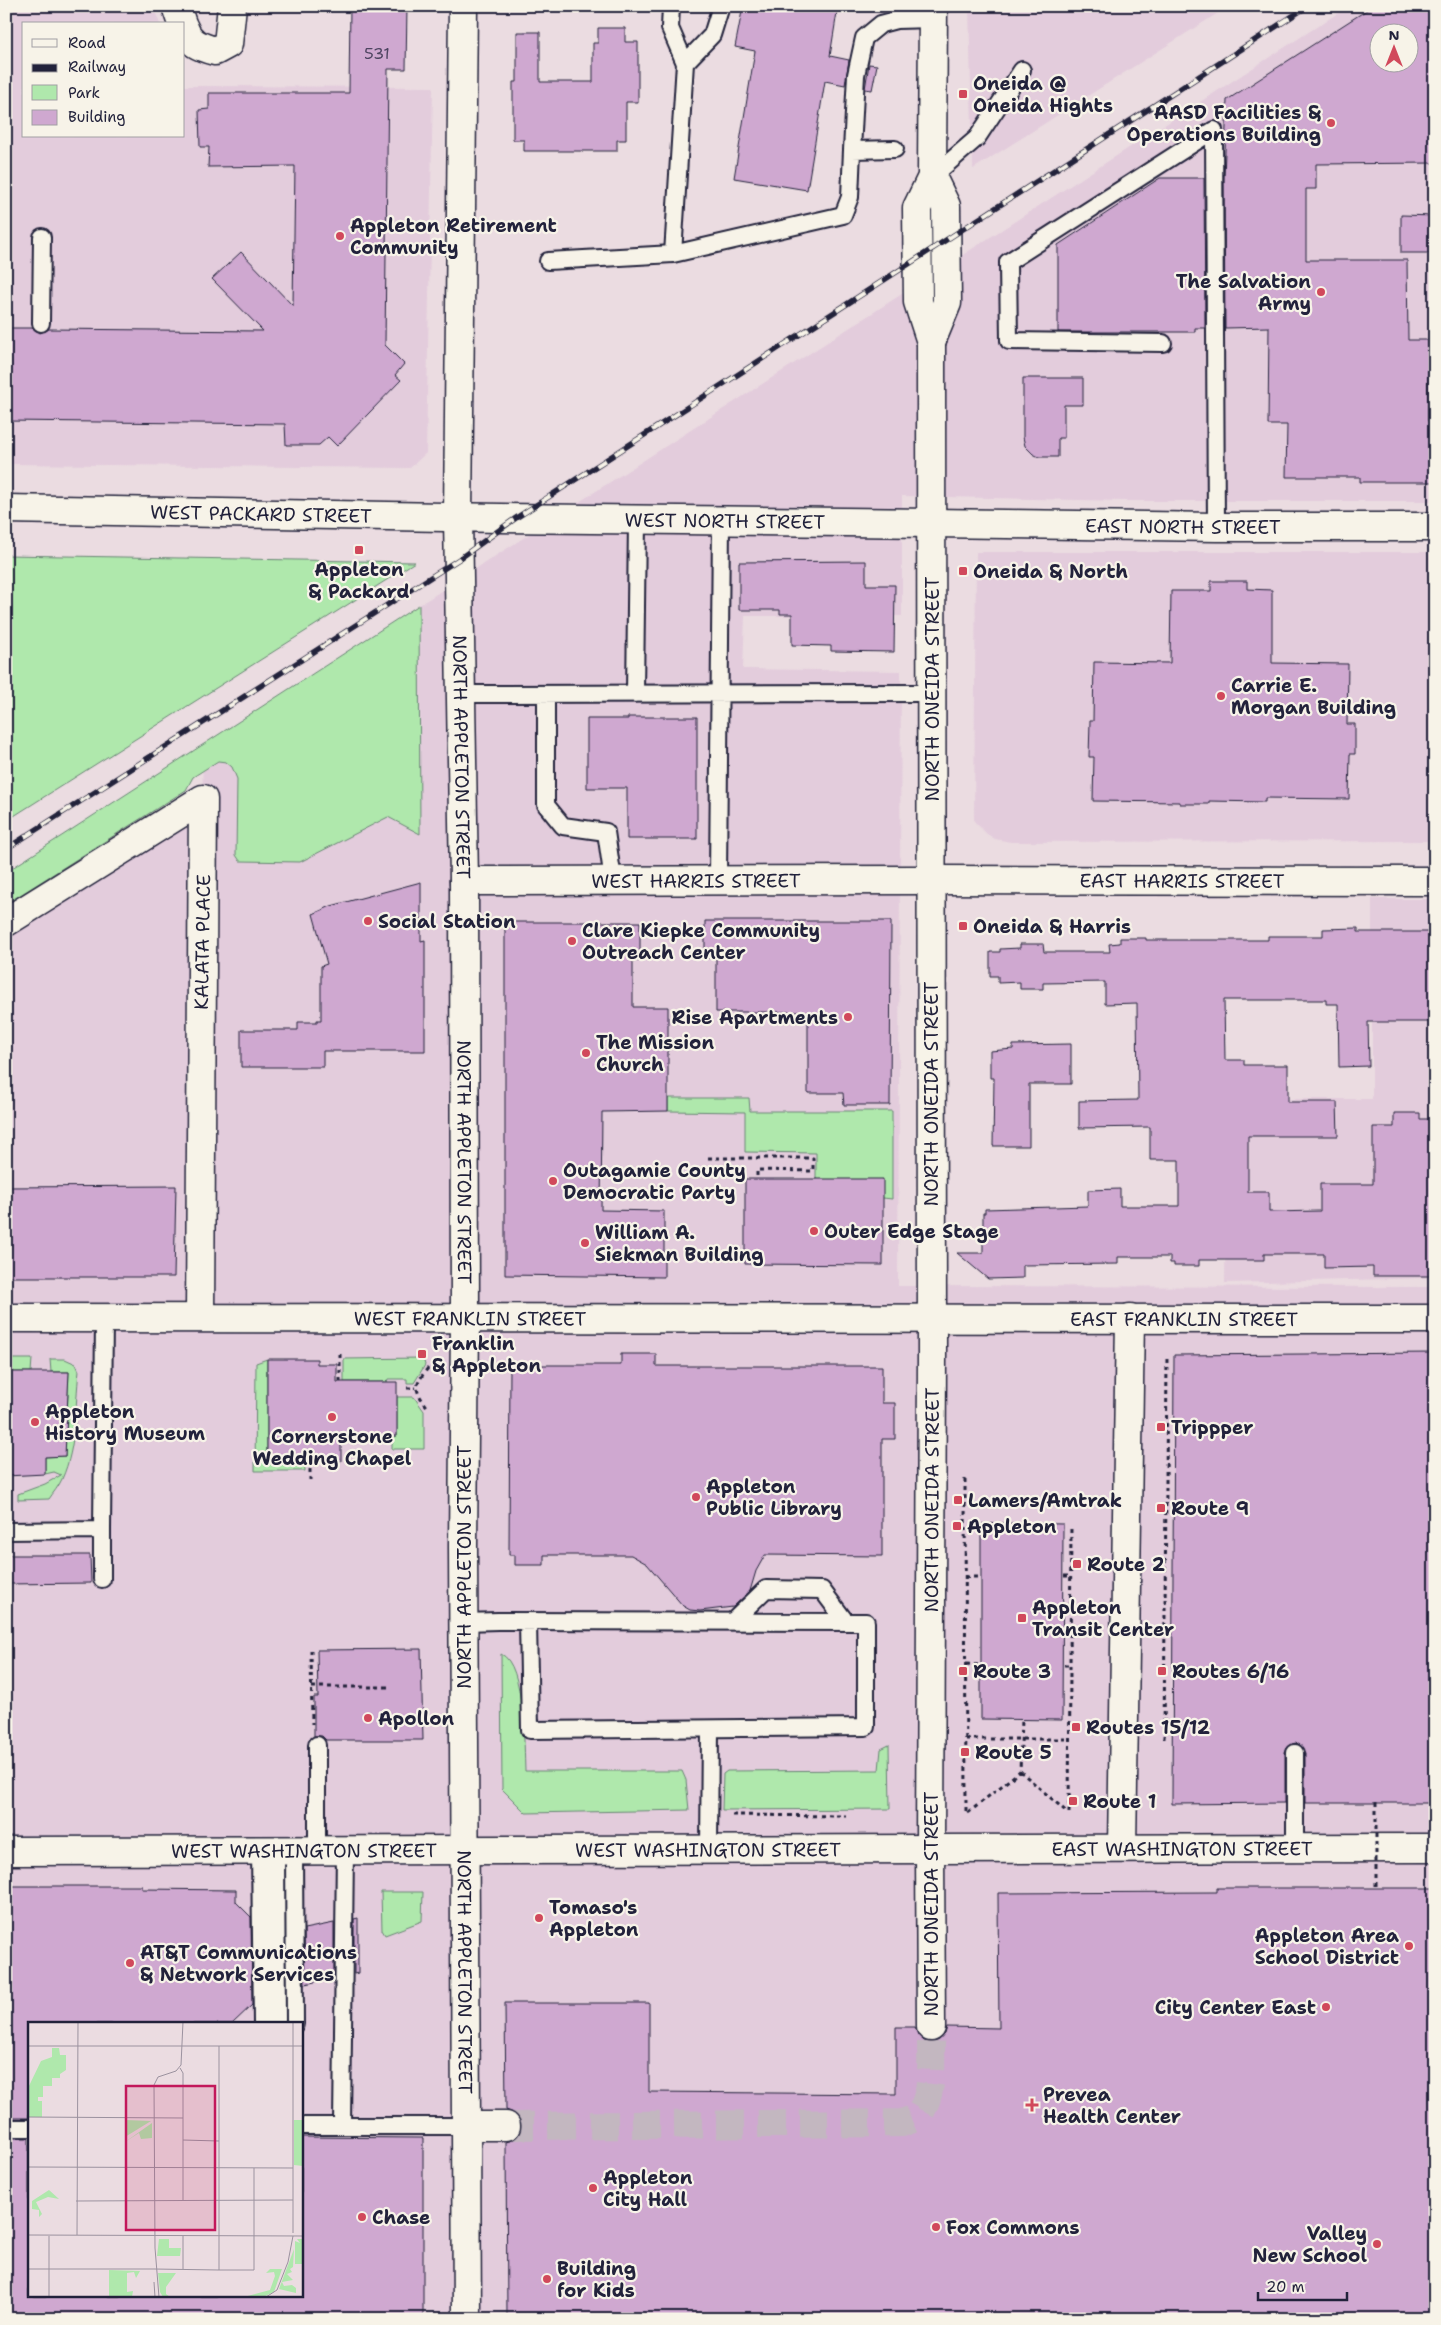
<svg xmlns="http://www.w3.org/2000/svg" width="1441" height="2325" font-family="'Shantell Sans',sans-serif">
	<style>
		.built { fill: #e3ccdc; fill-rule: evenodd }
		.green { fill: #afe8ac; stroke: #688574 }
		.building { fill: #cfa8d0; stroke: #22223b; fill-rule: evenodd }
		.lines { fill: none; stroke-linecap: round; stroke-linejoin: round }
		.minor-tunnel { stroke: #c3b7c0; stroke-width: 28; stroke-dasharray: 28 14; stroke-linecap: butt }
		.service-casing { stroke: #22223b; stroke-width: 20 }
		.minor-casing { stroke: #22223b; stroke-width: 31 }
		.tertiary-casing { stroke: #22223b; stroke-width: 31 }
		.secondary-casing { stroke: #22223b; stroke-width: 31 }
		.path { stroke: #22223b; stroke-width: 3; stroke-dasharray: 4 4; stroke-linecap: butt }
		.service { stroke: #f7f3e8; stroke-width: 16 }
		.minor { stroke: #f7f3e8; stroke-width: 28 }
		.tertiary { stroke: #f7f3e8; stroke-width: 28 }
		.secondary { stroke: #f7f3e8; stroke-width: 28 }
		.rail-casing { stroke: #22223b; stroke-width: 5.5 }
		.rail { stroke: #f7f3e8; stroke-width: 4; stroke-dasharray: 11; stroke-linecap: butt }
		.path-bridge { stroke: #22223b; stroke-width: 3; stroke-dasharray: 4 4; stroke-linecap: butt }
		.poi-dot { fill: #d1495b; stroke: #f7f3e8; stroke-width: 2 }
		.labels { text-anchor: middle; stroke-width: 4.5; stroke-linejoin: round; paint-order: stroke }
		.number-label { font-size: 16px; fill: #4d4460 }
		.poi-label { font-size: 19px; font-weight: bold; fill: #22223b; stroke: #f7f3e8; text-anchor: start }
		.street-label { font-size: 19px; fill: #22223b; stroke: #f7f3e8 }
		.inset-road { fill: none; stroke: #9b929f; stroke-width: 1 }
		.view { fill: #c2185b; fill-opacity: 0.15; stroke: #c2185b; stroke-width: 2.5 }
		.inset-edge { fill: none; stroke: #22223b; stroke-width: 2.5 }
	</style>
	<rect width="100%" height="100%" fill="#ebdce1"/>
	<filter id="ink" filterUnits="userSpaceOnUse"><feTurbulence type="fractalNoise" baseFrequency=".02" numOctaves="2"/><feDisplacementMap in="SourceGraphic" scale="10" xChannelSelector="R" yChannelSelector="G"/><feConvolveMatrix kernelMatrix="1 2 1 2 8 2 1 2 1" color-interpolation-filters="sRGB"/></filter>
	<g filter="url(#ink)">
		<path class="built" d="M6 6H153L160 24H24V136H184V86L433 87 426 453 410 468 6 464Z
			M969 6H1229L973 169Z
			M1349 6H1435V501H1124L902 496V616H745L743 669 901 671 898 1286 1435 1287V2319H6V922L203 799 202 745ZM1378 32H1408V62H1378ZM29 2024H301V2296H29Z
			M976 552H1435V841L1011 842 995 839 987 834 974 821Z
			M1372 899H1435V1278L1225 1283 1227 1099H1372Z"/>
		<path class="green" d="M6 555 415 562 6 821Z
			M419 605 420 834 388 817 300 862 240 861 236 855 237 779 232 767 226 762 218 761 193 777 186 790 6 904V872Z
			M668 1098H749L750 1111H892V1199L883 1198 816 1179V1153L745 1152V1112L668 1111Z
			M423 1358 425 1365 414 1383H407V1379H388L387 1382H344V1359Z
			M6 1359H32L31 1372H6Z
			M50 1359H65L76 1364 79 1371C75 1406 77 1446 62 1479 59 1486 53 1493 49 1499L18 1500V1494L45 1484 61 1475 54 1472 45 1474V1457L65 1456 69 1372H51Z
			M267 1359V1460L305 1461V1471H255L256 1363Z
			M397 1397H414L424 1411V1449H392V1436H397Z
			M501 1654C525 1664 524 1748 525 1771H682L686 1780 689 1810 526 1813 502 1789Z
			M889 1745 890 1809 722 1810 723 1774 727 1771 879 1770 881 1749Z
			M381 1892H423L422 1921 385 1935 382 1930Z"/>
		<path class="building" d="M350 6H407L406 69H388L385 345 404 364 395 375 401 380 337 446 328 437 319 445H286L285 424 6 421V328H33L40 333 49 329 263 331 212 279 241 252 293 306 295 166 208 167 209 147H200L199 110 209 109V93H349Z
			M743 6H838L830 56 849 60 845 85 825 81 807 190 734 178 755 51 735 47Z
			M1373 6H1435V163L1316 164V189H1306V260H1407L1408 340H1428V421H1435V482H1360V477H1286L1287 425H1268L1269 327 1225 328 1224 178 1227 100ZM1378 32H1408V62H1378Z
			M598 28H625V42H638V102H626V140H617V151H524V140H513V82H517V32H540V82H593V43H598Z
			M869 64 877 65 872 90 865 89Z
			M1160 178H1204L1205 328H1195V332H1058V245Z
			M1401 215 1435 216V253H1401Z
			M1023 378H1083V405H1064V438H1058V457H1039L1033 454 1025 446 1023 437Z
			M866 561V585H895L894 652 831 651V646L792 645V614H780V610H739V562Z
			M1211 581H1247V589L1272 590V663L1348 664 1347 724H1355V754H1350L1349 799 1265 798V802L1209 801V804H1180V802L1093 801 1094 757H1089L1090 721H1093L1094 662 1170 663 1171 591H1211Z
			M628 717H697V839H627V788H587V719H628Z
			M421 882V941L425 940V1051H323V1067H241V1030H298V1022H317V1020H321V966L327 964 313 914 331 906Z
			M705 921H891L890 1105H844L843 1093H808V1012H716V958H705Z
			M505 922H640V961H633V1007H668V1111L602 1112 601 1210 664 1211V1277L505 1275Z
			M1358 928V932H1435V1012H1428V1022H1368L1369 1066 1339 1067 1338 1004H1326V1000H1224L1225 1060H1244V1065H1288V1102H1337L1338 1136H1248V1192H1269V1212L1320 1211V1184H1373V1127H1394V1113H1420V1119H1435V1276H1373V1267L1324 1268V1254H1264V1260H1199V1266H1174V1263H1170V1257H1118V1264L1023 1265V1278L988 1279 957 1253H983V1213H985V1209L1088 1206V1190L1120 1189V1206H1179V1160H1150V1127L1079 1128V1101L1138 1100 1137 1003 1105 1004V982L1043 983V989H1020V982L998 983V976H990V952H1000V949L1020 948V944H1043L1044 952H1110L1109 944 1120 943V938H1146V940H1268V936H1323V929Z
			M1071 1044V1084H1029V1146H993L994 1078H990V1051L1013 1049V1045Z
			M745 1179H883V1265L745 1264Z
			M176 1186 174 1277H6V1187Z
			M1435 1353V1803H1305V1753L1300 1745 1295 1743 1287 1748 1285 1753V1803L1172 1804 1174 1355Z
			M621 1354H656V1366H882V1403H895V1439H882V1556L765 1555 756 1571 750 1591 733 1607 700 1611 690 1610 683 1606 647 1564 631 1555H544V1565H515V1555H509L510 1365H621Z
			M267 1359H317V1364H337V1382H397V1436H341V1461H267Z
			M6 1372H69L65 1456 45 1457V1474L6 1476Z
			M1003 1523 1063 1524 1062 1720 981 1719V1524Z
			M6 1555H90L91 1583 6 1584Z
			M421 1649 423 1740H326L322 1736H314V1697H318L317 1650Z
			M6 1886H142V1889L236 1890V1902L251 1917 252 2005 232 2024H29V2118H6Z
			M1217 1888H1435V2319H507L506 2142 513 2140 519 2134 522 2126 520 2119 514 2113 506 2110 505 2003H649V2092L896 2094V2027H915L918 2035 924 2041 931 2043 939 2040 945 2034 947 2027 999 2028 998 1893 1217 1892Z
			M358 1918V1973L354 1974V1919Z
			M334 1923V1978L305 1984 304 1929Z
			M301 2137 423 2138V2319H6V2138H29V2296H301Z"/>
		<g class="lines">
			<path class="minor-tunnel" d="M506 2126 902 2123C907 2121 915 2119 919 2114 936 2092 930 2053 931 2027"/>
			<g class="service-casing">
				<path id="service" d="M671 6 670 28 685 63 673 254
					M685 63 712 35 721 6
					M852 150 856 75 864 38 881 24 896 20 933 19
					M932 177 977 138 1022 70
					M548 261 673 254 843 215 850 197 852 150 895 149
					M41 323 42 237
					M1163 343 1009 341 1008 262 1214 130 1216 527
					M460 694 932 693
					M546 694V805L563 826 606 832 613 880
					M635 694 637 520
					M718 880 721 521
					M102 1530V1579
					M6 1531 102 1530 104 1318
					M734 1620 766 1589 822 1590 846 1622
					M464 1622 498 1621 866 1622V1727L530 1730 528 1621
					M317 1745V1850
					M1295 1753V1848
					M260 1849 262 2024
					M276 1849 277 2024
					M709 1849 710 1729
					M294 1850 295 2024
					M301 2126H466
					M342 2126 345 1849
					M6 2128H29"/>
			</g>
			<g class="minor-casing">
				<g id="minor">
					<path d="M176 6 182 24"/>
					<path d="M184 28C189 43 200 47 215 51L228 44 232 6"/>
					<path id="s1" d="M932 523 1216 527H1435"/>
					<path id="s2" d="M464 881 931 880"/>
					<path d="M6 922 203 799 200 1317"/>
					<path d="M1122 1848 1130 1318"/>
					<path d="M930 1850 931 2027"/>
					<path d="M466 2126H506"/>
				</g>
			</g>
			<g class="tertiary-casing">
				<g id="tertiary">
					<path id="s3" d="M6 509 501 518 932 523"/>
					<path id="s4" d="M6 1318 1435 1319"/>
					<path id="s5" d="M6 1851 1435 1848"/>
				</g>
			</g>
			<g class="secondary-casing">
				<g id="secondary">
					<path id="s6" d="M463 6 458 517 464 881 465 1319 463 1546 467 2319"/>
					<path d="M931 342 947 303 946 206 932 177"/>
					<path id="s7" d="M931 880 1435 881"/>
					<path id="s8" d="M930 1850 932 1354 931 342 918 302 917 208 932 177 933 6"/>
				</g>
			</g>
			<path class="path" d="M708 1158H813V1171L757 1170V1179
				M340 1354V1382
				M428 1368C413 1387 414 1390 429 1409
				M407 1388H416
				M310 1461V1480
				M965 1479 966 1813
				M1064 1576H1071
				M965 1577H980
				M311 1650 312 1724
				M966 1664 979 1665
				M1064 1665H1070
				M312 1687H390
				M966 1739H1070
				M1164 1739 1167 1357
				M1020 1771 1068 1813
				M968 1813 1020 1771 1022 1719
				M1069 1813 1071 1526
				M732 1815 846 1816"/>
			<use href="#service" class="service"/>
			<use href="#minor" class="minor"/>
			<use href="#tertiary" class="tertiary"/>
			<use href="#secondary" class="secondary"/>
			<g class="rail-casing">
				<path id="rail" d="M6 849 459 559 516 518 1308 6"/>
			</g>
			<use href="#rail" class="rail"/>
			<path class="path-bridge" d="M1376 1802V1888"/>
		</g>
	</g>
	<g class="poi-dot">
		<rect x="958" y="89" width="10" height="10" rx="2.5"/>
		<circle cx="1331" cy="123" r="5"/>
		<circle cx="340" cy="236" r="5"/>
		<circle cx="1321" cy="292" r="5"/>
		<rect x="354" y="545" width="10" height="10" rx="2.5"/>
		<rect x="958" y="566" width="10" height="10" rx="2.5"/>
		<circle cx="1221" cy="696" r="5"/>
		<circle cx="368" cy="921" r="5"/>
		<rect x="958" y="921" width="10" height="10" rx="2.5"/>
		<circle cx="572" cy="941" r="5"/>
		<circle cx="848" cy="1017" r="5"/>
		<circle cx="586" cy="1053" r="5"/>
		<circle cx="553" cy="1181" r="5"/>
		<circle cx="814" cy="1231" r="5"/>
		<circle cx="585" cy="1243" r="5"/>
		<rect x="417" y="1349" width="10" height="10" rx="2.5"/>
		<circle cx="332" cy="1417" r="5"/>
		<circle cx="35" cy="1422" r="5"/>
		<rect x="1156" y="1422" width="10" height="10" rx="2.5"/>
		<circle cx="696" cy="1497" r="5"/>
		<rect x="953" y="1495" width="10" height="10" rx="2.5"/>
		<rect x="1156" y="1503" width="10" height="10" rx="2.5"/>
		<rect x="952" y="1521" width="10" height="10" rx="2.5"/>
		<rect x="1072" y="1559" width="10" height="10" rx="2.5"/>
		<rect x="1017" y="1613" width="10" height="10" rx="2.5"/>
		<rect x="958" y="1666" width="10" height="10" rx="2.5"/>
		<rect x="1157" y="1666" width="10" height="10" rx="2.5"/>
		<circle cx="368" cy="1718" r="5"/>
		<rect x="1071" y="1722" width="10" height="10" rx="2.5"/>
		<rect x="960" y="1747" width="10" height="10" rx="2.5"/>
		<rect x="1068" y="1796" width="10" height="10" rx="2.5"/>
		<circle cx="539" cy="1918" r="5"/>
		<circle cx="1409" cy="1946" r="5"/>
		<circle cx="130" cy="1963" r="5"/>
		<circle cx="1326" cy="2007" r="5"/>
		<path d="M1029.5 2097.5h5v5h5v5h-5v5h-5v-5h-5v-5h5z"/>
		<circle cx="593" cy="2188" r="5"/>
		<circle cx="362" cy="2217" r="5"/>
		<circle cx="936" cy="2227" r="5"/>
		<circle cx="1377" cy="2244" r="5"/>
		<circle cx="547" cy="2279" r="5"/>
	</g>
	<g class="labels">
		<g class="number-label">
			<text x="377" y="59">531</text>
		</g>
		<g class="poi-label">
			<text x="973" y="90">Oneida @<tspan x="973" dy="22">Oneida Hights</tspan></text>
			<text x="1321" y="119" text-anchor="end">AASD Facilities &amp;<tspan x="1321" dy="22">Operations Building</tspan></text>
			<text x="350" y="232">Appleton Retirement<tspan x="350" dy="22">Community</tspan></text>
			<text x="1311" y="288" text-anchor="end">The Salvation<tspan x="1311" dy="22">Army</tspan></text>
			<text x="359" y="576" text-anchor="middle">Appleton<tspan x="359" dy="22">&amp; Packard</tspan></text>
			<text x="973" y="578">Oneida &amp; North</text>
			<text x="1231" y="692">Carrie E.<tspan x="1231" dy="22">Morgan Building</tspan></text>
			<text x="378" y="928">Social Station</text>
			<text x="973" y="933">Oneida &amp; Harris</text>
			<text x="582" y="937">Clare Kiepke Community<tspan x="582" dy="22">Outreach Center</tspan></text>
			<text x="838" y="1024" text-anchor="end">Rise Apartments</text>
			<text x="596" y="1049">The Mission<tspan x="596" dy="22">Church</tspan></text>
			<text x="563" y="1177">Outagamie County<tspan x="563" dy="22">Democratic Party</tspan></text>
			<text x="824" y="1238">Outer Edge Stage</text>
			<text x="595" y="1239">William A.<tspan x="595" dy="22">Siekman Building</tspan></text>
			<text x="432" y="1350">Franklin<tspan x="432" dy="22">&amp; Appleton</tspan></text>
			<text x="45" y="1418">Appleton<tspan x="45" dy="22">History Museum</tspan></text>
			<text x="1171" y="1434">Trippper</text>
			<text x="332" y="1443" text-anchor="middle">Cornerstone<tspan x="332" dy="22">Wedding Chapel</tspan></text>
			<text x="706" y="1493">Appleton<tspan x="706" dy="22">Public Library</tspan></text>
			<text x="968" y="1507">Lamers/Amtrak</text>
			<text x="1171" y="1515">Route 9</text>
			<text x="967" y="1533">Appleton</text>
			<text x="1087" y="1571">Route 2</text>
			<text x="1032" y="1614">Appleton<tspan x="1032" dy="22">Transit Center</tspan></text>
			<text x="973" y="1678">Route 3</text>
			<text x="1172" y="1678">Routes 6/16</text>
			<text x="378" y="1725">Apollon</text>
			<text x="1086" y="1734">Routes 15/12</text>
			<text x="975" y="1759">Route 5</text>
			<text x="1083" y="1808">Route 1</text>
			<text x="549" y="1914">Tomaso's<tspan x="549" dy="22">Appleton</tspan></text>
			<text x="1399" y="1942" text-anchor="end">Appleton Area<tspan x="1399" dy="22">School District</tspan></text>
			<text x="140" y="1959">AT&amp;T Communications<tspan x="140" dy="22">&amp; Network Services</tspan></text>
			<text x="1316" y="2014" text-anchor="end">City Center East</text>
			<text x="1043" y="2101">Prevea<tspan x="1043" dy="22">Health Center</tspan></text>
			<text x="603" y="2184">Appleton<tspan x="603" dy="22">City Hall</tspan></text>
			<text x="372" y="2224">Chase</text>
			<text x="946" y="2234">Fox Commons</text>
			<text x="1367" y="2240" text-anchor="end">Valley<tspan x="1367" dy="22">New School</tspan></text>
			<text x="557" y="2275">Building<tspan x="557" dy="22">for Kids</tspan></text>
		</g>
		<g class="street-label">
			<text dy="7" stroke="none"><textPath href="#s3" startOffset="255">WEST PACKARD STREET</textPath></text>
			<text dy="7" stroke="none"><textPath href="#s3" startOffset="719">WEST NORTH STREET</textPath></text>
			<text dy="7" stroke="none"><textPath href="#s1" startOffset="251">EAST NORTH STREET</textPath></text>
			<text transform="translate(932 689) rotate(-90)" y="7">NORTH ONEIDA STREET</text>
			<text dy="7" stroke="none"><textPath href="#s6" startOffset="751">NORTH APPLETON STREET</textPath></text>
			<text dy="7" stroke="none"><textPath href="#s2" startOffset="232">WEST HARRIS STREET</textPath></text>
			<text dy="7" stroke="none"><textPath href="#s7" startOffset="251">EAST HARRIS STREET</textPath></text>
			<text transform="translate(202 942) rotate(-89)" y="7">KALATA PLACE</text>
			<text transform="translate(931 1094) rotate(-90)" y="7">NORTH ONEIDA STREET</text>
			<text dy="7" stroke="none"><textPath href="#s6" startOffset="1156">NORTH APPLETON STREET</textPath></text>
			<text dy="7" stroke="none"><textPath href="#s4" startOffset="464">WEST FRANKLIN STREET</textPath></text>
			<text dy="7" stroke="none"><textPath href="#s4" startOffset="1178">EAST FRANKLIN STREET</textPath></text>
			<text dy="7" stroke="none"><textPath href="#s8" startOffset="350">NORTH ONEIDA STREET</textPath></text>
			<text transform="translate(464 1567) rotate(-90)" y="7">NORTH APPLETON STREET</text>
			<text dy="7" stroke="none"><textPath href="#s5" startOffset="298">WEST WASHINGTON STREET</textPath></text>
			<text dy="7" stroke="none"><textPath href="#s5" startOffset="702">WEST WASHINGTON STREET</textPath></text>
			<text dy="7" stroke="none"><textPath href="#s5" startOffset="1176">EAST WASHINGTON STREET</textPath></text>
			<text transform="translate(931 1904) rotate(-90)" y="7">NORTH ONEIDA STREET</text>
			<text dy="7" stroke="none"><textPath href="#s6" startOffset="1966">NORTH APPLETON STREET</textPath></text>
		</g>
	</g>
	<g transform="translate(28 2022)">
		<rect width="275" height="275" fill="#ebdce1"/>
		<path d="M24 26H31L32 33H38V48L32 52V56H24V64H15V75H10V79H14V95H0V66L13 39 24 35ZM97 98 123 99 97 115ZM266 98H275V144L266 143ZM124 101V116L113 117 111 111 97 120ZM21 168 31 177 20 175 8 180 14 192 11 195V188L4 187V179ZM131 217H141V226H153L152 234H129ZM269 217H275V242H267V219L272 221ZM266 227 265 245 262 247 264 250 259 252 265 258 254 260 256 264 264 263 268 266V271L251 267ZM242 247H254L246 270 235 275H216L242 268 247 254 246 250 238 251ZM81 248 112 249 108 256 106 250 99 251V270L105 269 104 275H81ZM130 251H148L138 265V272L142 275H135L132 270Z" fill="#afe8ac"/>
		<path class="inset-road" d="M0 24H275M191 24V119M152 46 155 51V178M0 95 155 96M0 145 265 146M48 179 265 178M265 211V0M0 213 275 214M49 213 50 0M21 214V275M0 247H126M126 247 191 248V119L155 118M155 247V214M191 248H226V146M126 260 127 275M131 275 127 226 126 63 130 55 148 49 153 43 155 0M238 275 249 268 260 240 265 214"/>
		<path class="view" d="M98 64H187V208H98Z"/>
		<rect width="275" height="275" class="inset-edge"/>
	</g>
	<rect width="1441" height="2325" fill="none" stroke="#f7f3e8" stroke-width="25"/>
	<rect x="12" y="12" width="1416" height="2300" fill="none" stroke="#22223b" stroke-width="2" filter="url(#ink)"/>
	<rect x="22" y="22" width="162" height="115" fill="#f7f3e8" stroke="#a29fa3"/>
	<rect x="32" y="39" width="25" height="8" fill="#f7f3e8" stroke="#a29fa3"/>
	<text x="68" y="48" font-size="15" fill="#22223b">Road</text>
	<rect x="32" y="64" width="25" height="8" fill="#22223b" stroke="#a29fa3"/>
	<text x="68" y="72" font-size="15" fill="#22223b">Railway</text>
	<rect x="32" y="85" width="25" height="15" fill="#afe8ac" stroke="#a29fa3"/>
	<text x="68" y="98" font-size="15" fill="#22223b">Park</text>
	<rect x="32" y="110" width="25" height="15" fill="#cfa8d0" stroke="#a29fa3"/>
	<text x="68" y="122" font-size="15" fill="#22223b">Building</text>
	<g transform="translate(1394 48)"><circle r="24" fill="#f7f3e8" stroke="#a29fa3"/>
	<path d="M0-4L9 19L0 12L-9 19Z" fill="#d1495b"/>
	<text y="-8" font-size="14" font-weight="bold" text-anchor="middle" fill="#22223b">N</text>
	</g>
	<path d="M1258 2292v8h89v-8" fill="none" stroke="#22223b" stroke-width="2.5"/>
	<text x="1266" y="2292" font-size="15" fill="#22223b" stroke="#f7f3e8" stroke-width="4" paint-order="stroke">20 m</text>
</svg>
